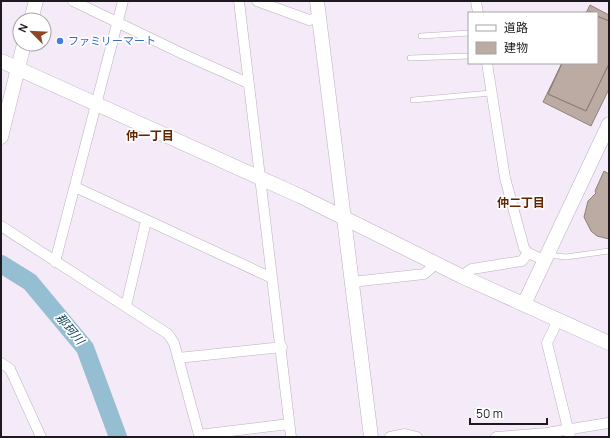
<svg xmlns="http://www.w3.org/2000/svg" width="610" height="438" font-family="Manrope,'Noto Sans JP',sans-serif">
	<style>
		.lines { fill: none; stroke-linecap: round; stroke-linejoin: round }
		.river { stroke: #96bed2; stroke-width: 18 }
		.building { fill: #bcaba3; stroke: #908079 }
		.lane-casing { stroke: #bbb0bd; stroke-width: 6 }
		.street-casing { stroke: #bbb0bd; stroke-width: 11 }
		.secondary-casing { stroke: #bbb0bd; stroke-width: 15 }
		.lane { stroke: #fff; stroke-width: 5 }
		.street { stroke: #fff; stroke-width: 10 }
		.secondary { stroke: #fff; stroke-width: 14 }
		.shop-dot { fill: #3f7fe0; stroke: #fff; stroke-width: 1.5 }
		.labels { text-anchor: middle; stroke-width: 3.5; stroke-linejoin: round; paint-order: stroke }
		.shop-label { font-size: 11px; fill: #366cbe; stroke: #fff; text-anchor: start }
		.neighbourhood-label { font-size: 12px; font-weight: bold; fill: #622500; stroke: #fff }
		.water-label { font-size: 12px; font-style: italic; fill: #13465d; stroke: #fff }
	</style>
	<rect width="100%" height="100%" fill="#f5eaf8"/>
	<g class="lines">
		<path class="river" d="M1 264 30 282 85 348 118 437"/>
	</g>
	<path class="building" d="M590 5 609 15V21L597 16V13L587 11 586 13Z
		M597 16 609 21V64L586 111 548 94 562 63H597Z
		M562 63 548 94 586 111 609 64V89L591 126 543 102Z
		M604 171 609 174V239L597 236 591 231 584 217 588 201 596 193 595 191Z"/>
	<g class="lines">
		<g class="lane-casing">
			<path id="lane" d="M421 36 469 33
				M410 58 469 56
				M413 100 491 93
				M548 255 566 257 609 251"/>
		</g>
		<g class="street-casing">
			<path id="street" d="M73 1 183 54 248 83
				M239 1 291 437
				M257 1 309 20 320 18
				M476 1 478 13
				M487 63 505 178 524 248 528 253
				M75 187 272 278
				M1 226 168 334 174 343 199 435
				M55 262 123 1
				M461 276 472 269 522 261 528 253 544 260
				M352 282 424 274 436 264
				M126 306 146 221
				M558 320 547 343 570 437
				M178 358 282 347
				M1 363 10 369 41 437
				M200 437 199 435 289 424
				M390 437 405 434 417 437
				M496 437 547 433 608 423"/>
		</g>
		<g class="secondary-casing">
			<path id="secondary" d="M317 1 371 437
				M31 20 36 1
				M1 61 300 196 461 276 609 343
				M1 137 24 44
				M524 304 609 124"/>
		</g>
		<use href="#lane" class="lane"/>
		<use href="#street" class="street"/>
		<use href="#secondary" class="secondary"/>
	</g>
	<circle class="shop-dot" cx="60" cy="41" r="4"/>
	<g class="labels">
		<g class="shop-label">
			<text x="68" y="45">ファミリーマート</text>
		</g>
		<g class="neighbourhood-label">
			<text x="150" y="140">仲一丁目</text>
			<text x="521" y="207">仲二丁目</text>
		</g>
		<g class="water-label">
			<text transform="translate(70 329) rotate(50)" y="4">那珂川</text>
		</g>
	</g>
	<rect width="610" height="438" fill="none" stroke="#1d191e" stroke-width="4"/>
	<rect x="468" y="12" width="130" height="52" fill="#ffffff" stroke="#a5a3a5"/>
	<rect x="476" y="25" width="20" height="6" fill="#ffffff" stroke="#a5a3a5"/>
	<text x="504" y="32" font-size="12" fill="#1d191e">道路</text>
	<rect x="476" y="42" width="20" height="12" fill="#bcaba3" stroke="#a5a3a5"/>
	<text x="504" y="52" font-size="12" fill="#1d191e">建物</text>
	<g transform="translate(32 32) rotate(294)"><circle r="19" fill="#ffffff" stroke="#a5a3a5"/>
	<path d="M0-3L7 15L0 10L-7 15Z" fill="#8e4722"/>
	<text y="-6" font-size="11" font-weight="bold" text-anchor="middle" fill="#1d191e">N</text>
	</g>
	<path d="M470 418v6h77v-6" fill="none" stroke="#1d191e" stroke-width="2"/>
	<text x="476" y="418" font-size="12" fill="#1d191e" stroke="#ffffff" stroke-width="3" paint-order="stroke">50 m</text>
</svg>
